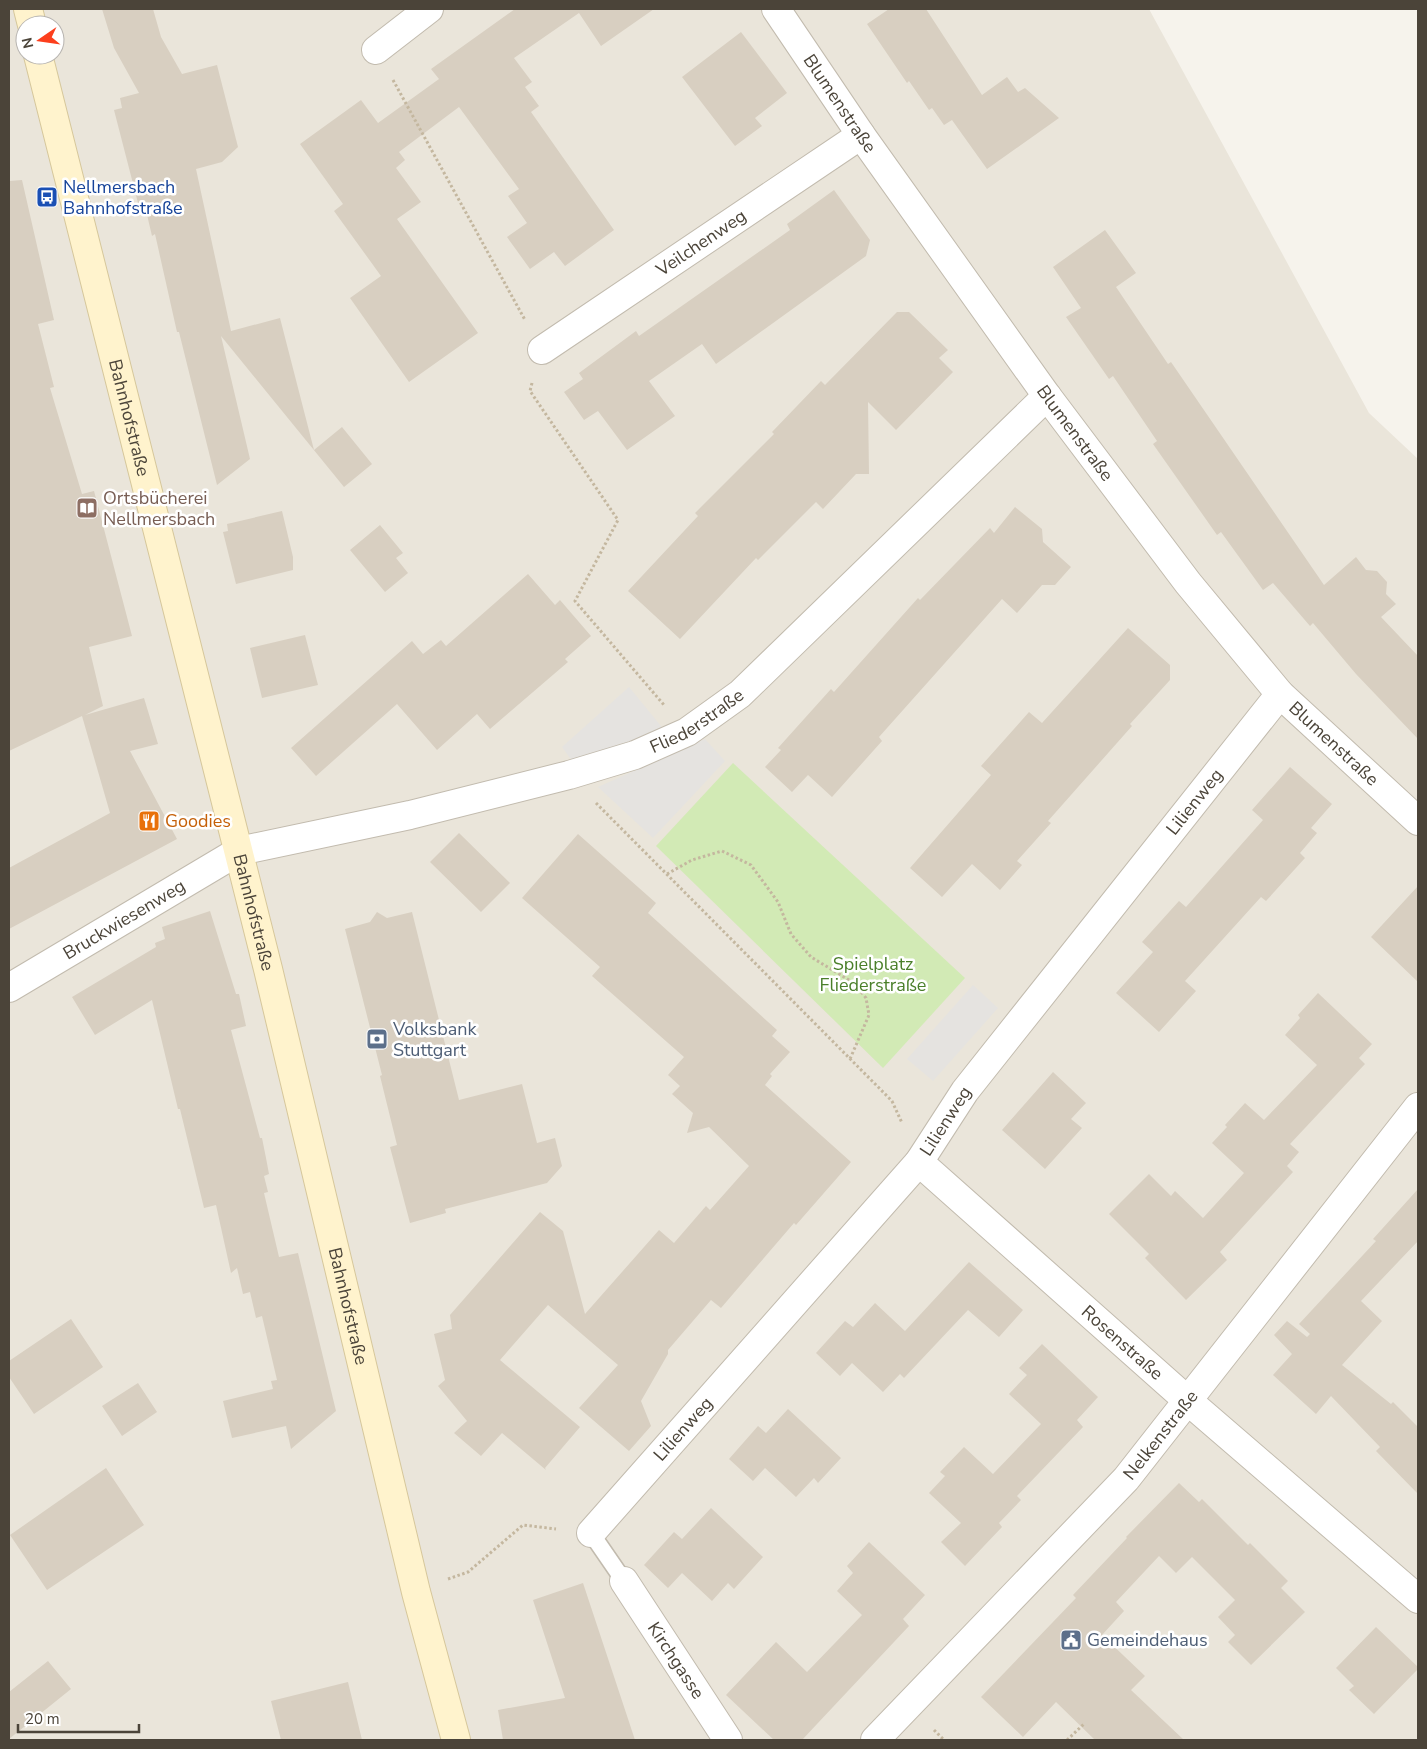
<svg xmlns="http://www.w3.org/2000/svg" width="1427" height="1749" font-family="'Nunito Sans',sans-serif">
	<style>
		.residential { fill: #eae5da; fill-rule: evenodd }
		.green { fill: #d2eab5 }
		.parking { fill: #e5e3e0 }
		.building { fill: #d8cfc1 }
		.lines { fill: none; stroke-linecap: round; stroke-linejoin: round }
		.lane-casing { stroke: #c2bbae; stroke-width: 19 }
		.street-casing { stroke: #c2bbae; stroke-width: 30 }
		.secondary-casing { stroke: #d6c79b; stroke-width: 30 }
		.path { stroke: #c4b79f; stroke-width: 3; stroke-dasharray: 2.5 2.5; stroke-linecap: butt }
		.lane { stroke: #fff; stroke-width: 16 }
		.street { stroke: #fff; stroke-width: 28 }
		.secondary { stroke: #fff3cd; stroke-width: 28 }
		.labels { text-anchor: middle; stroke-width: 5; stroke-linejoin: round; paint-order: stroke }
		.street-label { font-size: 18px; fill: #4b4439; stroke: #fff }
		.transit-label { font-size: 18px; fill: #164399; stroke: #fff; text-anchor: start }
		.education-label { font-size: 18px; fill: #785e54; stroke: #fff; text-anchor: start }
		.food-label { font-size: 18px; fill: #c56008; stroke: #fff; text-anchor: start }
		.park-label { font-size: 18px; fill: #4a7f2a; stroke: #fff }
		.service-label { font-size: 18px; fill: #4e5e75; stroke: #fff; text-anchor: start }
	</style>
	<rect width="100%" height="100%" fill="#f6f3ec"/>
	<path class="residential" d="M9 9H1149L1369 413 1418 459V1740H9ZM25 25H55V55H25Z"/>
	<path class="green" d="M733 763 965 978 883 1068 656 846Z"/>
	<path class="parking" d="M629 687 665 731 572 761 562 747Z
		M705 739 725 761 653 838 598 787Z
		M973 985 998 1008 933 1081 907 1059Z"/>
	<path class="building" d="M102 9H153L161 37 182 74 217 65 238 147 222 162 196 169 231 331 280 318 314 450 342 427 372 464 344 487 221 336 250 459 217 485 179 332H177L155 234 152 236 144 202 138 203 114 110 122 108 120 98 139 93 114 48Z
		M515 9H654L601 46 579 13 514 58 532 82 525 87 539 106 531 112 614 230 565 266 554 252 530 269 507 237 527 223 508 196 519 189 459 107 399 152 405 160 396 168 421 202 397 219 478 333 409 382 350 298 381 276 334 211 343 204 300 144 361 100 378 123 439 79 431 69Z
		M889 9H926L982 95 1007 77 1018 92 1025 88 1059 118 987 169 952 120 944 125 932 108 929 110 909 81 907 83 867 24Z
		M741 32 787 93 755 118 762 126 735 146 682 77Z
		M22 180 54 320 38 324 54 387 50 388 82 494 94 491 132 636 89 647 103 706 85 715 144 698 158 744 130 751 177 839 9 929V868L110 813 82 716 9 751V181Z
		M834 190 870 240 866 256 716 364 702 344 649 381 675 416 627 450 598 411 584 420 564 392 583 379 579 373 636 331 639 336 790 230 787 224Z
		M1105 230 1136 273 1116 287 1168 364 1171 362 1324 585 1356 557 1366 570 1377 571 1387 582 1386 594 1396 604 1381 617 1418 656V739L1356 674 1313 623 1310 626 1273 583 1263 590 1221 532 1217 535 1153 444 1157 441 1113 376 1109 379 1066 317 1081 308 1053 267Z
		M897 312H909L948 350 939 358 953 372 896 430 868 402 869 474H856L823 509 816 502 758 560 756 558 680 639 628 591 698 516 695 513 774 434 772 432 821 381 825 385Z
		M1015 507 1042 529 1043 542 1071 567 1055 585H1042L1017 613 1002 599 879 737 882 741 832 797 808 775 792 792 765 767 781 750 778 748 831 689 834 692 918 598 920 600 990 528 994 533Z
		M282 511 293 557V570L236 584 223 532 228 531 227 524Z
		M380 525 403 553 396 558 408 573 385 592 350 550Z
		M528 574 555 605 560 600 591 636 565 659 568 662 490 729 477 714 437 750 397 704 316 776 291 748 412 641 423 654 441 640 446 646Z
		M1128 628 1170 665V680L1130 724 1132 726 1048 821 1051 823 1017 861 1022 865 1000 890 972 864 942 897 910 868 991 775 981 766 1029 712 1042 723Z
		M305 635 318 685 262 698 250 648Z
		M1290 767 1332 804 1311 828 1317 833 1300 853 1305 858 1266 901 1261 897 1185 981 1196 991 1159 1032 1116 993 1153 952 1142 942 1179 901 1186 907 1263 820 1252 810Z
		M459 833 510 883 481 912 430 862Z
		M578 834 656 903 648 913 777 1030 772 1036 790 1052 770 1074 772 1076 765 1085 851 1162 796 1225 794 1223 721 1308 711 1300 668 1350V1354L641 1401 651 1426 629 1451 579 1408 618 1365 548 1305 500 1360 580 1427 545 1468 546 1470 502 1433 481 1456 454 1433 467 1421 438 1386 445 1380 434 1334 452 1329 450 1315 540 1212 563 1231 585 1314 659 1230 674 1243 706 1206 710 1210 749 1166 709 1127 687 1133 693 1113 672 1094 680 1086 668 1075 684 1057 592 976 600 967 522 898Z
		M1418 886V982L1371 937Z
		M210 911 236 994H239L246 1026 231 1030 260 1138H262L266 1158 269 1174 264 1176 268 1192 264 1193 279 1257 298 1253 336 1411 291 1449 286 1426 232 1438 223 1401 273 1389 271 1381 277 1380 262 1316 256 1318 250 1292 243 1294 237 1268 231 1273 216 1205 204 1208 180 1109H178L152 1000 95 1035 72 997 156 947 155 943 165 939 162 927Z
		M377 912 387 918 412 912 459 1100 522 1084 537 1143 555 1138 562 1166 547 1183 445 1209 446 1213 410 1223 390 1147 397 1145 380 1076 382 1075 345 929 370 922Z
		M1318 993 1372 1044 1359 1058 1365 1064 1290 1144 1299 1152 1287 1166 1293 1172 1220 1252 1227 1260 1186 1300 1145 1258 1149 1254 1109 1214 1149 1174 1171 1196 1175 1191 1203 1218 1244 1173 1212 1143 1227 1127 1225 1125 1245 1103 1264 1120 1317 1065 1285 1035 1300 1018 1298 1015Z
		M1053 1072 1086 1103 1071 1119 1082 1128 1045 1169 1002 1130Z
		M1418 1189V1241L1361 1301 1382 1321 1342 1365 1391 1404 1393 1402 1418 1427V1494L1376 1451 1380 1447 1331 1396 1316 1414 1273 1375 1292 1354 1274 1335 1287 1321 1307 1337 1310 1334 1299 1324 1376 1241 1373 1239Z
		M969 1262 1023 1310 999 1337 968 1310 904 1378 900 1374 883 1392 852 1363 840 1376 816 1353 845 1321 853 1327 875 1303 905 1331Z
		M71 1319 103 1367 34 1414 9 1377V1361Z
		M1042 1344 1098 1397 1077 1420 1083 1427 1017 1496 1021 1500 999 1523 1002 1527 965 1566 941 1542 961 1523 929 1493 945 1476 940 1472 964 1447 993 1474 1041 1424 1009 1394 1027 1375 1019 1368Z
		M138 1383 157 1412 122 1436 102 1406Z
		M788 1409 841 1458 818 1483 814 1478 796 1497 765 1468 753 1481 729 1459 758 1426 766 1433Z
		M106 1468 144 1525 47 1590 10 1535Z
		M1179 1483 1199 1502 1202 1499 1248 1545 1250 1543 1288 1581 1281 1588 1305 1612 1251 1665 1228 1642 1235 1635 1218 1617 1235 1600 1192 1557 1176 1573 1159 1556 1116 1602 1124 1611 1102 1635 1145 1676 1131 1690 1184 1740H1095L1056 1702 1023 1737 981 1697 1076 1598 1073 1595 1127 1538 1126 1537Z
		M711 1508 763 1557 734 1589 728 1583 712 1601 682 1573 668 1588 644 1565 674 1532 682 1539Z
		M869 1542 925 1595 903 1619 909 1626 802 1740H774L726 1695 776 1642 807 1672 862 1615 837 1591 853 1573 847 1566Z
		M583 1583 635 1740H503L498 1710 565 1698 533 1600Z
		M1376 1627 1418 1667V1669L1374 1714 1349 1690 1354 1686 1336 1668Z
		M48 1661 71 1689 9 1739V1692Z
		M348 1682 362 1740H281L271 1701Z"/>
	<g class="lines">
		<g class="lane-casing">
			<path id="lane" d="M591 1533 624 1581"/>
		</g>
		<g class="street-casing">
			<g id="street">
				<path id="s1" d="M776 9 861 135 1047 396 1188 583 1280 694 1418 821"/>
				<path d="M376 50 429 9"/>
				<path id="s2" d="M542 350 861 135"/>
				<path id="s3" d="M9 988 239 851 410 815 569 775 635 755 687 732 740 694 1047 396"/>
				<path id="s4" d="M919 1162 1187 1400 1418 1599"/>
				<path id="s5" d="M591 1533 919 1162 965 1091 1280 694"/>
				<path id="s6" d="M624 1581 728 1740"/>
				<path id="s7" d="M875 1740 1126 1479 1418 1107"/>
			</g>
		</g>
		<g class="secondary-casing">
			<g id="secondary">
				<path d="M28 9 32 25"/>
				<path id="s8" d="M38 55 268 969 416 1592 456 1740"/>
			</g>
		</g>
		<path class="path" d="M393 80 525 320
			M532 383 530 391 618 520 575 601 664 705
			M596 803 892 1101 902 1123
			M667 874 692 860 722 851 751 865 778 902 791 934 811 957 854 983 866 998 869 1015 850 1059
			M448 1579 468 1572 523 1525 556 1529
			M934 1730 944 1740
			M1067 1740 1085 1723"/>
		<use href="#lane" class="lane"/>
		<use href="#street" class="street"/>
		<use href="#secondary" class="secondary"/>
	</g>
	<defs>
		<g id="bus-square" transform="scale(1.125)"><rect x="-9" y="-9" width="18" height="18" rx="4" fill="#1a4fb4" stroke="#fff"/><path d="M-5-6H5V4H4V6H2V4H-2V6H-4V4H-5ZM-3.5-4V0h7V-4ZM-3.5 1.2v1.5H-2V1.2ZM2 1.2v1.5H3.5V1.2Z" fill="#fff"/></g>
		<g id="library-square" transform="scale(1.125)"><rect x="-9" y="-9" width="18" height="18" rx="4" fill="#8d6e63" stroke="#fff"/><path d="M-6-4Q-3-5.5-.7-3.5V5Q-3 3-6 4ZM6-4Q3-5.5 .7-3.5V5Q3 3 6 4Z" fill="#fff"/></g>
		<g id="restaurant-square" transform="scale(1.125)"><rect x="-9" y="-9" width="18" height="18" rx="4" fill="#e8710a" stroke="#fff"/><path d="M-5-6h1v4h1v-4h1v4h1v-4h1v5L-1.5 .5V6h-2V.5L-5-1ZM5-6V6H3V1.5H1.5Q1.5-4 5-6Z" fill="#fff"/></g>
		<g id="bank-square" transform="scale(1.125)"><rect x="-9" y="-9" width="18" height="18" rx="4" fill="#5c6f8a" stroke="#fff"/><path d="M-6-4H6V4H-6ZM0-2.3a2.3 2.3 0 1 0 0 4.6a2.3 2.3 0 1 0 0-4.6Z" fill="#fff"/></g>
		<g id="civic-square" transform="scale(1.125)"><rect x="-9" y="-9" width="18" height="18" rx="4" fill="#5c6f8a" stroke="#fff"/><path d="M-.6-6.5H3V-4.5H.6V-3L4-1V1h2V6H-6V1h2V-1L-.6-3ZM-1.2 2.5V6h2.4V2.5Z" fill="#fff"/></g>
	</defs>
	<g fill-rule="evenodd">
		<use href="#bus-square" x="47" y="197"/>
		<use href="#library-square" x="87" y="508"/>
		<use href="#restaurant-square" x="149" y="821"/>
		<use href="#bank-square" x="377" y="1039"/>
		<use href="#civic-square" x="1071" y="1640"/>
	</g>
	<g class="labels">
		<g class="street-label">
			<text dy="6" stroke="none"><textPath href="#s1" startOffset="114">Blumenstraße</textPath></text>
			<text dy="6" stroke="none"><textPath href="#s2" startOffset="192">Veilchenweg</textPath></text>
			<text dy="6" stroke="none"><textPath href="#s8" startOffset="374">Bahnhofstraße</textPath></text>
			<text dy="6" stroke="none"><textPath href="#s1" startOffset="519">Blumenstraße</textPath></text>
			<text dy="6" stroke="none"><textPath href="#s3" startOffset="746">Fliederstraße</textPath></text>
			<text dy="6" stroke="none"><textPath href="#s1" startOffset="924">Blumenstraße</textPath></text>
			<text dy="6" stroke="none"><textPath href="#s5" startOffset="949">Lilienweg</textPath></text>
			<text dy="6" stroke="none"><textPath href="#s8" startOffset="884">Bahnhofstraße</textPath></text>
			<text dy="6" stroke="none"><textPath href="#s3" startOffset="134">Bruckwiesenweg</textPath></text>
			<text dy="6" stroke="none"><textPath href="#s5" startOffset="544">Lilienweg</textPath></text>
			<text dy="6" stroke="none"><textPath href="#s8" startOffset="1289">Bahnhofstraße</textPath></text>
			<text dy="6" stroke="none"><textPath href="#s4" startOffset="272">Rosenstraße</textPath></text>
			<text dy="6" stroke="none"><textPath href="#s5" startOffset="139">Lilienweg</textPath></text>
			<text dy="6" stroke="none"><textPath href="#s7" startOffset="418">Nelkenstraße</textPath></text>
			<text dy="6" stroke="none"><textPath href="#s6" startOffset="95">Kirchgasse</textPath></text>
		</g>
		<g class="transit-label">
			<text x="63" y="193">Nellmersbach<tspan x="63" dy="21">Bahnhofstraße</tspan></text>
		</g>
		<g class="education-label">
			<text x="103" y="504">Ortsbücherei<tspan x="103" dy="21">Nellmersbach</tspan></text>
		</g>
		<g class="food-label">
			<text x="165" y="827">Goodies</text>
		</g>
		<g class="park-label">
			<text x="873" y="970">Spielplatz<tspan x="873" dy="21">Fliederstraße</tspan></text>
		</g>
		<g class="service-label">
			<text x="393" y="1035">Volksbank<tspan x="393" dy="21">Stuttgart</tspan></text>
			<text x="1087" y="1646">Gemeindehaus</text>
		</g>
	</g>
	<rect width="1427" height="1749" fill="none" stroke="#4b4439" stroke-width="20"/>
	<g transform="translate(40 40) rotate(257)"><circle r="24" fill="#ffffff" stroke="#b7b4b0"/>
	<path d="M0-4L9 19L0 12L-9 19Z" fill="#fc3f1d"/>
	<text y="-8" font-size="14" font-weight="bold" text-anchor="middle" fill="#4b4439">N</text>
	</g>
	<path d="M18 1724v8h121v-8" fill="none" stroke="#4b4439" stroke-width="2.5"/>
	<text x="25" y="1724" font-size="15" fill="#4b4439" stroke="#ffffff" stroke-width="4" paint-order="stroke">20 m</text>
</svg>
